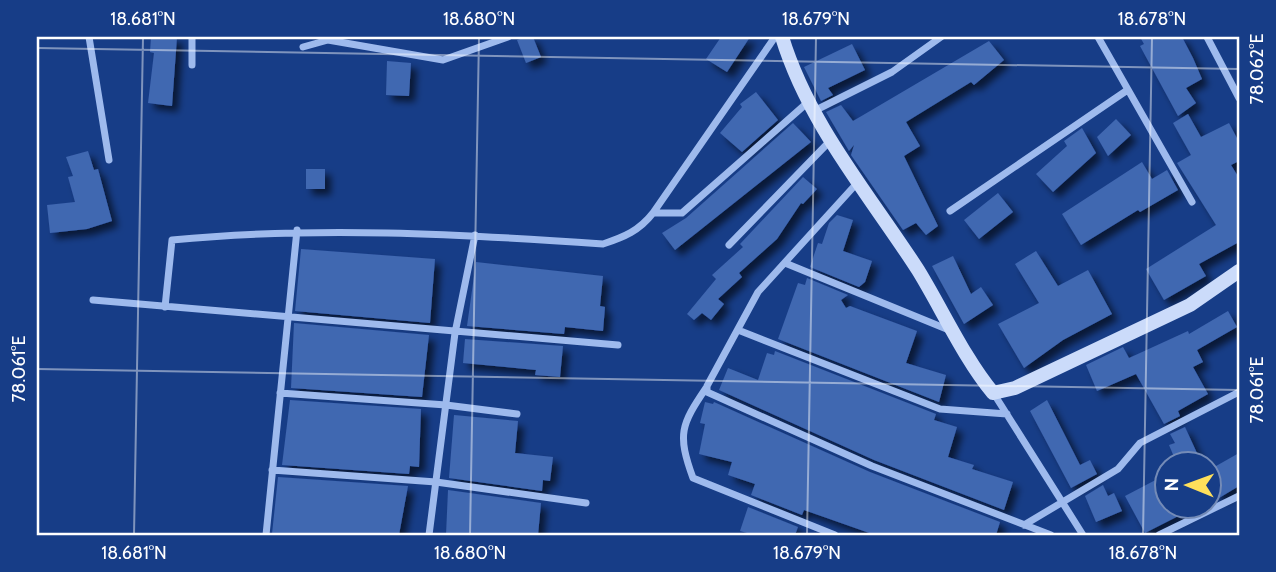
<svg xmlns="http://www.w3.org/2000/svg" width="1276" height="572" font-family="Cabin,sans-serif">
	<style>
		.building { fill: #4067b1; filter: url(#shadow) }
		.lines { fill: none; stroke-linecap: round; stroke-linejoin: round }
		.street { stroke: #9ebaed; stroke-width: 7 }
		.secondary { stroke: #cbdbfa; stroke-width: 14 }
		.ticks { fill: none; stroke: #fff; stroke-width: 2; stroke-opacity: 0.45 }
		.neatline { fill: none; stroke: #fff; stroke-width: 2.5 }
		.ticks-label { font-size: 18px; text-anchor: middle; fill: #fff }
	</style>
	<defs>
		<filter id="shadow"><feDropShadow dx="6" dy="6" stdDeviation="3.5" flood-color="#0009"/></filter>
	</defs>
	<rect width="100%" height="100%" fill="#173d87"/>
	<path class="building" d="M151 37H177L172 106 148 103 154 53 150 52Z
		M526 37H533L541 57 526 63 517 40Z
		M721 37H750L727 72 706 59Z
		M1140 37H1182L1193 58 1202 79 1186 88 1196 103 1178 116 1140 46 1144 44Z
		M989 41 1004 60 974 85 971 82 906 122 920 146 904 156 938 226 926 235 916 223 903 230 851 155 854 145 849 151 826 112 841 105 853 121Z
		M852 44 865 70 828 88 833 95 821 101 804 67Z
		M387 61 411 63 409 96 386 95Z
		M756 92 778 120 742 152 720 133 742 107 740 104Z
		M1188 114 1201 137 1229 123 1239 142V161L1231 165 1239 178V242L1199 264 1206 276 1164 300 1146 269 1216 225 1177 163 1191 155 1173 123Z
		M1116 119 1131 135 1108 156 1097 137Z
		M793 123 811 142 675 250 662 233 686 218Z
		M1082 128 1096 153 1053 192 1036 174 1067 146 1064 141Z
		M88 151 94 170 98 169 112 221 87 229 50 233 47 205 75 202 68 177 73 176 66 157Z
		M1142 162 1152 179 1167 170 1178 190 1140 212 1138 210 1081 245 1062 214Z
		M306 169H325V189H306Z
		M803 177 817 189 803 204 801 203 777 239 739 273 742 277 718 299 724 304 711 320 702 313 694 320 687 314 716 279 712 275 743 247 740 244Z
		M998 193 1013 212 979 239 964 220Z
		M837 215 853 220 843 251 872 261 865 282 859 287 810 267 818 243 822 244 829 223Z
		M301 249 435 259 430 323 295 311Z
		M1036 251 1058 286 1088 270 1112 314 1063 340 1024 368 998 324 1039 303 1015 264Z
		M953 256 971 294 981 287 993 305 964 324 932 266Z
		M476 262 603 276 600 306 605 307 603 331 565 327 564 334 467 326Z
		M807 278 848 295 841 300 846 308 850 306 917 331 906 363 946 375 939 402 778 339 798 283 805 285Z
		M1228 311 1237 327 1197 350 1203 362 1193 367 1208 394 1178 411 1180 416 1164 424 1136 374 1097 391 1086 365 1123 347 1129 358 1188 331 1189 334Z
		M294 323 429 335 422 397 291 388Z
		M465 339 563 346 560 377 535 375 536 370 463 363Z
		M775 351 936 414 934 420 957 427 948 457 974 465 972 469 1013 482 1004 510 874 460 719 390 728 368 758 380 767 353 774 355Z
		M290 400 421 409 419 467 410 466 409 474 282 465Z
		M1047 400 1080 465 1090 460 1097 474 1071 488 1030 411Z
		M705 402 713 404 714 402 870 472 1000 522 996 535H875L804 510 802 515 751 495 755 484 728 475 732 462 699 454 705 424 700 423Z
		M454 415 518 421 515 453 553 457 550 481 543 480 542 491 449 478Z
		M1185 427 1202 464H1177L1169 445 1175 443 1170 434Z
		M1239 453V486L1219 498 1209 480V470Z
		M1167 474V506H1198L1145 533 1125 496Z
		M278 477 408 486 399 535 272 534Z
		M1103 485 1108 496 1114 493 1122 511 1096 522 1085 496Z
		M448 490 541 503 538 535H446Z
		M748 507 798 527 795 535H754L740 531Z"/>
	<g class="lines">
		<path class="street" d="M89 37 109 160
			M192 37V65
			M1098 37 1192 202
			M1207 37 1239 98
			M303 47 328 40 443 60 508 37
			M814 111 892 72 941 37
			M858 182 758 292 707 386V392L872 466 1051 535
			M950 211 1126 91
			M653 213H682L807 103
			M729 245 829 142
			M785 263 949 330
			M93 300 618 345
			M165 307 172 240C316 226 459 234 603 244 624 237 639 231 653 213L775 37
			M738 330 940 409 1007 414
			M706 388C681 425 677 434 693 478L835 535
			M280 393 446 405 517 414
			M994 394 1083 535
			M272 470 436 482 586 503
			M1024 525 1118 469 1140 443 1239 392
			M266 535 297 230
			M429 535 455 333 475 235
			M1159 535 1239 496"/>
		<path class="secondary" d="M782 37C809 125 869 194 918 270 942 309 964 358 993 393L1015 388 1190 305 1239 271"/>
	</g>
	<path class="ticks" d="M37 48 1239 69M37 369 1239 390M134 535 143 37M470 535 479 37M807 535 816 37M1143 535 1152 37"/>
	<rect width="1276" height="572" fill="none" stroke="#173d87" stroke-width="77"/>
	<g transform="translate(1188 485) rotate(271)"><circle r="33" fill="#173d87" stroke="#748bb7" stroke-width="2"/>
	<path d="M0-5L12 26L0 18L-12 26Z" fill="#ffe05b"/>
	<text y="-10" font-size="19" font-weight="bold" text-anchor="middle" fill="#ffffff">N</text>
	</g>
	<rect x="38" y="38" width="1200" height="496" class="neatline"/>
	<g class="ticks-label">
		<text x="143" y="25">18.681°N</text>
		<text x="479" y="25">18.680°N</text>
		<text x="816" y="25">18.679°N</text>
		<text x="1152" y="25">18.678°N</text>
		<text transform="translate(1257 69) rotate(-90)" y="6">78.062°E</text>
		<text transform="translate(19 369) rotate(-90)" y="6">78.061°E</text>
		<text transform="translate(1257 390) rotate(-90)" y="6">78.061°E</text>
		<text x="134" y="559">18.681°N</text>
		<text x="470" y="559">18.680°N</text>
		<text x="807" y="559">18.679°N</text>
		<text x="1143" y="559">18.678°N</text>
	</g>
</svg>
